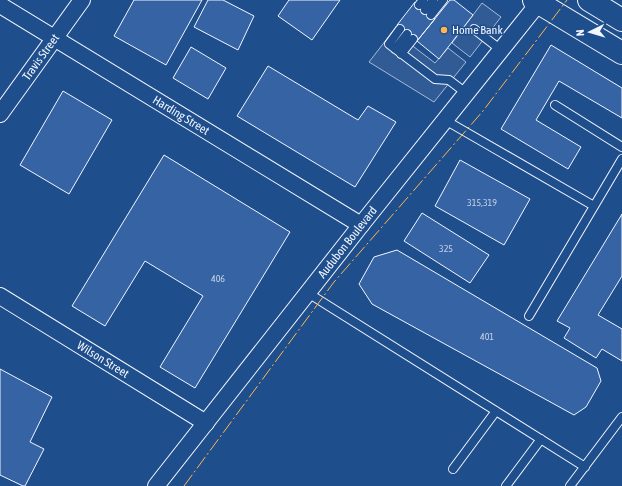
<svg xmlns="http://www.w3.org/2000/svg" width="622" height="486" font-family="'Asap Condensed',sans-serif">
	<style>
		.built { fill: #305b95; stroke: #a8bbd7 }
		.building { fill: #3563a3; stroke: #f2f6ff }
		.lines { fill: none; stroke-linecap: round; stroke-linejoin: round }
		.lane-casing { stroke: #f2f6ff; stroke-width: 10 }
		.street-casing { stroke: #f2f6ff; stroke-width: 18 }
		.secondary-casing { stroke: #f2f6ff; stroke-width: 24 }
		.lane { stroke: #1f4e8c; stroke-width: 8 }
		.street { stroke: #1f4e8c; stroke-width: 16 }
		.secondary { stroke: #1f4e8c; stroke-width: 22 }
		.power { stroke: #ffb74d; stroke-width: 1; stroke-dasharray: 14 3 2 3; stroke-linecap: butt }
		.poi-dot { fill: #ffb74d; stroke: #1f4e8c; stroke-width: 1.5 }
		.labels { text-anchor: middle; stroke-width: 3; stroke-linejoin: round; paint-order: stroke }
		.number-label { font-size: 10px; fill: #c3d1e8 }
		.poi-label { font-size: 12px; fill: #f2f6ff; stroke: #1f4e8c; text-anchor: start }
		.street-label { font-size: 12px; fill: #f2f6ff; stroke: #1f4e8c }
	</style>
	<rect width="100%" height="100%" fill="#1f4e8c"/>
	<path class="built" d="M482 3 501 17 470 57 452 43Z
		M393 31 435 63 448 48 466 62 434 102 369 62Z"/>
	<path class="building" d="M134 0H202L166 65 114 36Z
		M208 0H223L254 16 238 50 194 27Z
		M289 0H340L312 40 278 16Z
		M450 0H454L473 15 439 59 417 41Z
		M415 2 435 19 417 41 397 25Z
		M551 45 622 88V118L559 81 536 120 581 147 568 169 501 129Z
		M191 47 226 68 208 99 173 78Z
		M268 66 358 120 368 106 396 122 355 187 237 116Z
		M63 91 112 120 69 194 20 165Z
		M164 155 290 232 195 388 160 367 203 296 145 261 105 326 72 306Z
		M460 160 530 199 504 245 435 206Z
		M422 213 489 255 470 283 404 241Z
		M622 214V276L598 315 622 329V361L602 349 596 358 564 338 570 328 557 321Z
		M397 250 597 368 601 381 586 407 574 415 372 304 359 284 374 257Z
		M0 369 52 397 30 442 44 449 25 486H23L0 475Z"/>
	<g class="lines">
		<g class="lane-casing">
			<path id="lane" d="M419 5 423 0
				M425 10 433 0
				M431 15 443 0
				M400 29 389 44 435 79 449 80 466 93
				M474 29 501 50
				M395 49 407 34
				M401 54 413 39
				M555 105 622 147
				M445 120 594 206
				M308 293 585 467
				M529 316 622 159
				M453 469 496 411
				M506 486 541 439
				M570 486 622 417"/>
		</g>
		<g class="street-casing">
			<g id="street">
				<path id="s1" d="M0 5 361 225"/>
				<path id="s2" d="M0 114 82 0"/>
				<path id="s3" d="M0 296 206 423"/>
				<path id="s4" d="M156 486 361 225 541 0"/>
			</g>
		</g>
		<g class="secondary-casing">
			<path id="secondary" d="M534 0 622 53
				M589 0 622 20"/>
		</g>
		<use href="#lane" class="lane"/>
		<use href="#street" class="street"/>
		<use href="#secondary" class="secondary"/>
		<path class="power" d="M184 486 334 282 483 111 567 0"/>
	</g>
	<circle class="poi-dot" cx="444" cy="30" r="4"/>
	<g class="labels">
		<g class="number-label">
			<text x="482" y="206">315,319</text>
			<text x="446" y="252">325</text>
			<text x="218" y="282">406</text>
			<text x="487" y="340">401</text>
		</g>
		<g class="poi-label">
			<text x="452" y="34">Home Bank</text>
		</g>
		<g class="street-label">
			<text dy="4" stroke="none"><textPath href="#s2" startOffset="70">Travis Street</textPath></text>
			<text dy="4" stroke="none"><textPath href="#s1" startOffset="212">Harding Street</textPath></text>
			<text dy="4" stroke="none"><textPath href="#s4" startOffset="310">Audubon Boulevard</textPath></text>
			<text dy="4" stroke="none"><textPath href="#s3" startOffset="121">Wilson Street</textPath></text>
		</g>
	</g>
	<g transform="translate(590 32) rotate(265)" stroke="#1f4e8c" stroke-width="3" paint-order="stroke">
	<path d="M0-3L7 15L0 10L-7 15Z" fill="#f2f6ff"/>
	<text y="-6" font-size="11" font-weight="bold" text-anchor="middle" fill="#f2f6ff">N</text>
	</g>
</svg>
